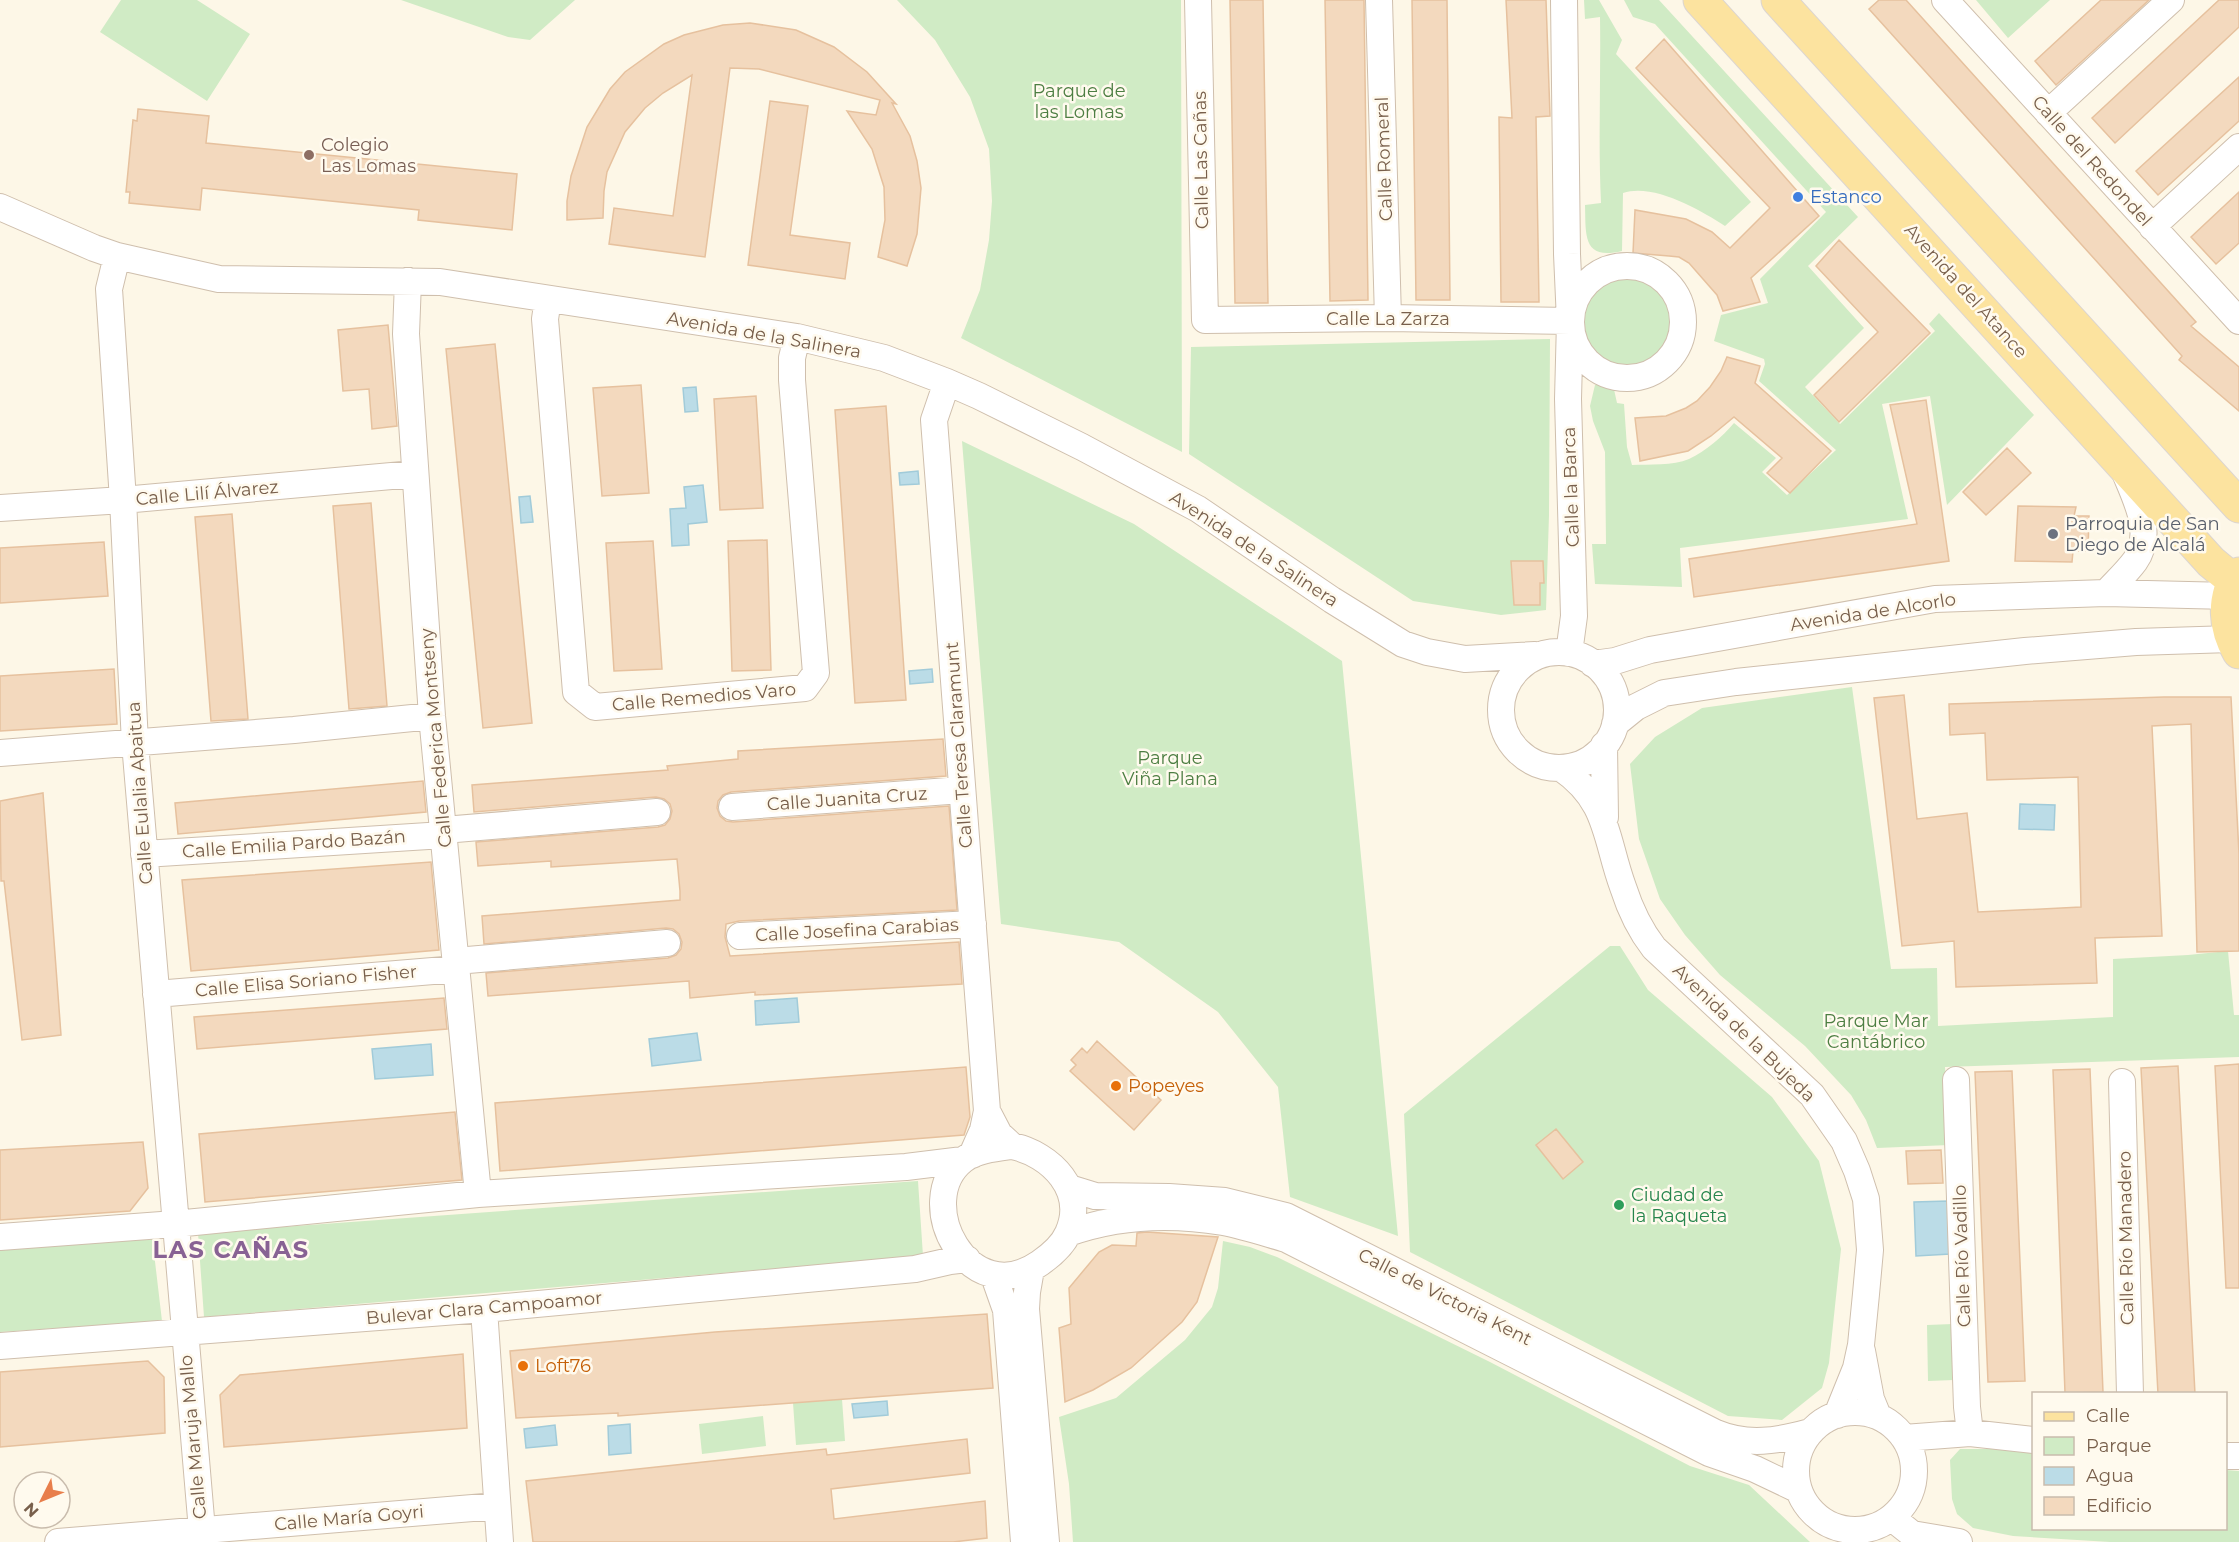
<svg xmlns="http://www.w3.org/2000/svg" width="2239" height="1542" font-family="Montserrat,sans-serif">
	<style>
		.green { fill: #d0ebc5 }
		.water { fill: #bbdce7; stroke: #a1cbd9; stroke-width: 1.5 }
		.building { fill: #f3d9be; stroke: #e6c19e; stroke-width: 1.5 }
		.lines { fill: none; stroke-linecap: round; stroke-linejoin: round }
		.minor-casing { stroke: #cfbfad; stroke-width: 28 }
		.major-casing { stroke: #dcd5d0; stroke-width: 35 }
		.minor { stroke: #fff; stroke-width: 26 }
		.major { stroke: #fce39f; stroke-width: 33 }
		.education-dot { fill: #8d6e63; stroke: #fffaee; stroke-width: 2 }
		.shop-dot { fill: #3f7fe0; stroke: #fffaee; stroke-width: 2 }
		.worship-dot { fill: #6b7280; stroke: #fffaee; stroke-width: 2 }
		.food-dot { fill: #e8710a; stroke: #fffaee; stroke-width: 2 }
		.leisure-dot { fill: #2e9e5b; stroke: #fffaee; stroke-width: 2 }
		.labels { text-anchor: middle; stroke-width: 5; stroke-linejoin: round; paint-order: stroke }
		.park-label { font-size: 18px; fill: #4d7e42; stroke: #fffaee }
		.education-label { font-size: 18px; fill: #785e54; stroke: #fffaee; text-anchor: start }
		.street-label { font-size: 18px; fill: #785f4b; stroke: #fffaee }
		.shop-label { font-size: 18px; fill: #366cbe; stroke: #fffaee; text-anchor: start }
		.worship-label { font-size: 18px; fill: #5b616d; stroke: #fffaee; text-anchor: start }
		.food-label { font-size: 18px; fill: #c56008; stroke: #fffaee; text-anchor: start }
		.leisure-label { font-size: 18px; fill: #27864d; stroke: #fffaee; text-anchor: start }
		.district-label { font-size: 24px; font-weight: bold; letter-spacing: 1.5px; fill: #886294; stroke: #fffaee }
	</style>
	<rect width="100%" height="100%" fill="#fdf7e7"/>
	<path class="green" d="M121 0H197L250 34 207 101 100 32Z
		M401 0H575L530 40 508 37Z
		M897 0H1181L1182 452 961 338 980 290 989 240 992 201 989 149 970 97 935 40Z
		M1584 0H1599L1622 40 1616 54 1751 202 1725 226C1700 210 1654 183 1623 193L1622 251C1582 261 1586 234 1585 205L1601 203C1598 141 1601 79 1600 17L1585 19Z
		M1624 0H1659L1858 217 1808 266 1864 328 1805 387 1840 424 1935 331 1929 324 1939 313 2034 415 1947 505 1930 396 1882 404 1908 519 1680 548 1682 587 1595 584 1592 544H1606L1605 452 1593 421 1590 406 1595 385H1613L1617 403 1624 404 1627 447 1632 465C1649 464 1673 466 1689 459 1706 451 1722 437 1734 423L1776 458 1762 472 1787 495 1836 450 1759 381 1765 364 1764 359 1714 341 1721 315 1768 303 1760 279 1826 212 1655 24 1633 17Z
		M1976 0H2050L2008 38Z
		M1580 321a46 46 0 1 1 92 0a46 46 0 1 1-92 0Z
		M1550 339 1549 515 1546 610 1501 615 1413 601 1189 454 1191 347Z
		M962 441 1134 524 1342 661 1398 1236 1290 1197 1278 1087 1218 1012 1119 942 1001 924Z
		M1852 687 1891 969 1937 968 1938 1026 2113 1017V959L2188 955 2228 951 2234 1015H2239V1057L1945 1067 1949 1145 1877 1148 1866 1120 1851 1095 1805 1046 1720 975 1685 935 1660 899 1639 839 1630 764 1655 737 1702 708Z
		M1610 946H1620L1648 990 1772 1097 1819 1161 1841 1249 1829 1363 1822 1388 1782 1420 1728 1416 1410 1252 1404 1114Z
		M918 1181 923 1256 204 1317 198 1233Z
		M152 1236 162 1321 0 1332V1249Z
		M1223 1241 1250 1247 1277 1257 1490 1362 1690 1466 1749 1485 1810 1542H1073L1069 1484 1059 1417 1116 1398 1185 1340 1212 1307 1218 1288Z
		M1953 1324 1954 1380 1928 1381 1927 1325Z
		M842 1399 845 1441 796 1445 793 1403Z
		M763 1416 766 1446 702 1454 699 1424Z
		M1960 1449H2010L2033 1453 2034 1528H2226V1470L2239 1471V1542H2110L2013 1536 1973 1528 1957 1514 1952 1499 1950 1460Z"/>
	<path class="water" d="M696 387 698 411 685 412 683 388Z
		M918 471 919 484 900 485 899 473Z
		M703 485 707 522 688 524 689 545 672 546 670 509 686 508 684 487Z
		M530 496 533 522 521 523 519 497Z
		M932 669 933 682 910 684 909 671Z
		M2020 804 2055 805 2054 830 2019 829Z
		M797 998 799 1022 756 1025 755 1001Z
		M697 1033 701 1060 652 1066 649 1039Z
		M431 1044 433 1075 375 1079 372 1049Z
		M1948 1201 1950 1254 1916 1256 1914 1202Z
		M887 1401 888 1415 854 1418 852 1404Z
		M630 1424 631 1453 609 1455 608 1426Z
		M555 1425 557 1445 526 1448 524 1429Z"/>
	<path class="building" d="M1230 0H1263L1268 303H1235Z
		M1325 0H1364L1368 300 1330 301Z
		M1412 0H1447L1450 300H1416Z
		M1506 0H1546L1550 116 1536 117 1539 302H1501L1499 117 1512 118Z
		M1879 0H1906L2196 322 2191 326 2239 367V411L2179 360 2182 356 1869 9Z
		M2101 0H2149L2056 85 2035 61Z
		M2219 0H2239V27L2115 143 2092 118Z
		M750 23 796 30 834 47 867 72 896 104 892 103 910 136 917 161 921 188 917 234 907 266 878 257 885 220 884 187 872 149 847 111 876 115 880 100 759 69 730 68 705 257 609 244 614 208 673 216 692 75 663 93 645 108 625 132 607 172 604 191 603 218 567 220V201L571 176 587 127 610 89 625 72 664 44 684 35 723 25Z
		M1664 39 1819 216 1751 278 1760 302 1723 311 1717 295 1689 263 1679 257 1669 256 1633 253 1635 210 1686 219 1712 232 1730 248 1770 208 1636 68Z
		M2239 77V121L2158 195 2136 171Z
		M770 101 808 106 790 235 850 243 845 279 748 265Z
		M138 109 209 116 206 143 517 174 512 230 418 220 419 210 202 188 200 210 129 203 130 192H126L133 120 137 121Z
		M2239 192V243L2216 264 2191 237Z
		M1839 240 1930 333 1839 422 1814 395 1878 332 1816 266Z
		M388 325 397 426 372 429 369 389 343 391 338 330Z
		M495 344 532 723 483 728 446 349Z
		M1727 357 1760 366 1755 383 1831 451 1790 493 1767 473 1782 458 1734 417 1711 436 1688 451 1640 461 1635 418 1666 416 1686 408 1697 401 1710 387 1721 371Z
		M641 385 649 493 602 496 593 388Z
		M756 396 763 508 720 510 714 399Z
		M1926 400 1949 561 1694 597 1689 559 1917 524 1890 405Z
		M886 406 906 700 855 703 835 410Z
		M2007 448 2031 473 1986 515 1963 492Z
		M371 503 387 706 349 709 333 506Z
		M2018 506 2076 507 2074 516H2089L2088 551H2073L2072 562 2015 561Z
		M232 514 248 719 211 721 195 517Z
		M767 540 771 670 732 671 728 541Z
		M653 541 662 669 614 671 606 543Z
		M104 542 108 596 0 603V548Z
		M1511 561H1543L1544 583H1540V605H1514Z
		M114 669 117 724 0 731V676Z
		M1904 695 1917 819 1967 813 1978 912 2081 907 2078 777 1987 780 1985 733 1950 735 1949 704 2164 697H2231L2239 854V951L2197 952 2191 724 2152 726 2162 936 2095 938 2097 983 1956 987 1954 941 1902 946 1874 698Z
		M943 739 946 776 731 792 723 795 718 801 717 808 720 816 726 821 733 822 949 806 957 910 739 921 726 924 725 937 730 956 959 942 962 984 755 995V992L690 998 689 981 488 996 486 973 668 958 676 955 681 949 682 942 679 934 673 929 666 928 484 944 482 916 680 900V891L677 859 551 867V861L478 866 476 842 658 827 665 825 670 819 672 811 670 804 664 799 656 797 474 812 472 785 668 770 667 766 738 759V751Z
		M423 781 426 812 178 834 175 803Z
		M43 793 61 1035 22 1040 4 881H1L0 801Z
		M431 862 439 950 191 971 182 880Z
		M444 998 447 1029 197 1049 194 1017Z
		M1097 1041 1161 1100 1134 1130 1070 1071 1076 1065 1071 1060 1082 1048 1087 1053Z
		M2239 1064V1288H2226L2215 1066Z
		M2178 1066 2195 1394H2158L2141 1068Z
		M966 1067 970 1117 964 1135 500 1171 495 1103Z
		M2090 1069 2103 1392 2065 1393 2053 1070Z
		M2012 1071 2025 1381 1988 1382 1975 1072Z
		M455 1112 462 1180 205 1202 199 1134Z
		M1556 1129 1583 1162 1563 1179 1536 1145Z
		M143 1142 148 1188 130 1211 0 1220V1150Z
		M1941 1150 1943 1183 1908 1184 1906 1151Z
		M1147 1232 1218 1237 1197 1302 1182 1322 1131 1368 1093 1390 1065 1402 1059 1328 1071 1324 1069 1288 1099 1252 1112 1245 1136 1246 1137 1233Z
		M987 1314 993 1388 618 1416V1413L516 1418 510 1351 715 1332Z
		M463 1354 467 1428 224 1447 220 1395 240 1375Z
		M148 1361 164 1377 165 1433 0 1447V1372Z
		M967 1439 970 1473 831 1489 834 1519 985 1501 987 1538 953 1542H533L526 1481 826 1449 827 1455Z"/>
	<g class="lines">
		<g class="minor-casing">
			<path id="minor" d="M1198 0 1205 320 1388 318 1570 321
				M1379 0 1388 318
				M1564 0 1567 254 1570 321 1568 399 1574 616 1569 653
				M1945 0 2239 321
				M2048 113 2171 0
				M0 207 94 248 117 256 219 279 440 282 797 337 884 358 947 382 979 396 1082 447 1198 509 1332 600 1403 644 1427 652 1465 659 1535 655
				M2152 227 2239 147
				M117 256 109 289 123 500 135 743 203 1542
				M1571 322a56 56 0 1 1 112 0a56 56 0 1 1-112 0Z
				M408 281 406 334 432 716 478 1194
				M548 299 545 319 576 692 595 707 805 688 816 673 792 380V358L797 337
				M947 382 934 420 987 1111
				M0 508 123 500 414 474
				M2106 593C2116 582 2127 572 2135 561 2154 534 2137 502 2126 475
				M1501 710a58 58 0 1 1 116 0a58 58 0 1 1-116 0Z
				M1593 664 1615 661 1650 650 1935 599 2106 593 2229 596
				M1615 724 1636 707 1664 693 1736 682 2025 651 2136 642 2231 639
				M1604 745 1605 817
				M0 753 294 730 432 716
				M1561 768C1609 801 1605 838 1623 887 1630 909 1640 930 1654 948L1812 1095 1844 1141 1857 1171 1866 1199 1870 1250 1866 1294 1861 1345 1856 1368 1837 1415
				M732 807 962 790
				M444 830 657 812
				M144 854 444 835
				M740 936 973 924
				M456 961 667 943
				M156 994 457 969
				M1956 1080 1967 1407 1970 1433
				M2122 1082 2130 1394
				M1012 1146C1051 1154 1087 1191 1068 1233 1063 1245 1050 1256 1040 1263 969 1313 911 1201 963 1160 976 1150 997 1148 1012 1146Z
				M972 1155 983 1130 987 1111 999 1134 1012 1146
				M1069 1188 1095 1196 1169 1197 1225 1201 1286 1216 1716 1433C1747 1446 1778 1441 1810 1432
				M1068 1233C1119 1215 1170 1213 1223 1222 1244 1226 1265 1233 1286 1239L1709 1453 1755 1469 1799 1490
				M0 1237 175 1224 478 1194 906 1167 963 1160
				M1031 1269 1027 1292 1026 1309 1046 1542
				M994 1276 1006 1310 1024 1542
				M484 1309 500 1542
				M0 1346 484 1309 915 1269 950 1261 967 1259
				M1862 1351 1871 1399 1878 1416
				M1796 1471a59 59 0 1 1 118 0a59 59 0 1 1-118 0Z
				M1904 1438 1970 1433 2034 1440
				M2226 1456H2239
				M1892 1518 1912 1534 1959 1542
				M58 1542 497 1506"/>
		</g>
		<g class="major-casing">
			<path id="major" d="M1700 0 2211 562 2234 581
				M1778 0 2239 506
				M2239 574C2222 598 2225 629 2239 652"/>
		</g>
		<use href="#minor" class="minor"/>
		<use href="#major" class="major"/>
	</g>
	<circle class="education-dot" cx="309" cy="155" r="6"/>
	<circle class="shop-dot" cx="1798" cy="197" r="6"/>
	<circle class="worship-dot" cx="2053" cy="534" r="6"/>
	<g class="food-dot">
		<circle cx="1116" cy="1086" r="6"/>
		<circle cx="523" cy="1366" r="6"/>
	</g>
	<circle class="leisure-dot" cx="1619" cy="1205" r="6"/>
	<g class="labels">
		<g class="park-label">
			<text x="1079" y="97">Parque de<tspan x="1079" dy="21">las Lomas</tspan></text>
			<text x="1170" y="764">Parque<tspan x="1170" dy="21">Viña Plana</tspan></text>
			<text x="1876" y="1027">Parque Mar<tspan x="1876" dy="21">Cantábrico</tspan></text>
		</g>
		<g class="education-label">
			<text x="321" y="151">Colegio<tspan x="321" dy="21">Las Lomas</tspan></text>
		</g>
		<g class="street-label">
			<text transform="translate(1384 159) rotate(-92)" y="6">Calle Romeral</text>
			<text transform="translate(1201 160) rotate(-91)" y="6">Calle Las Cañas</text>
			<text transform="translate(2092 161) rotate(48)" y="6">Calle del Redondel</text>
			<text transform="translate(1966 291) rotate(48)" y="6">Avenida del Atance</text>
			<text x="1388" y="325">Calle La Zarza</text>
			<text transform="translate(764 335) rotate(10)" y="6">Avenida de la Salinera</text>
			<text transform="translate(1571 487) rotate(-92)" y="6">Calle la Barca</text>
			<text transform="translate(207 493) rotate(-5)" y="6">Calle Lilí Álvarez</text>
			<text transform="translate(1254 549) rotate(33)" y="6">Avenida de la Salinera</text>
			<text transform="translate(1873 612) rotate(-9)" y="6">Avenida de Alcorlo</text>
			<text transform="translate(704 697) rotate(-5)" y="6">Calle Remedios Varo</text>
			<text transform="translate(436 738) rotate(-95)" y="6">Calle Federica Montseny</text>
			<text transform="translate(959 745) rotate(-94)" y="6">Calle Teresa Claramunt</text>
			<text transform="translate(140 793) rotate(-94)" y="6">Calle Eulalia Abaitua</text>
			<text transform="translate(847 799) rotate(-4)" y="6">Calle Juanita Cruz</text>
			<text transform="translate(294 844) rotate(-4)" y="6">Calle Emilia Pardo Bazán</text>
			<text transform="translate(857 930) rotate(-3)" y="6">Calle Josefina Carabias</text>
			<text transform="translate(306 981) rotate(-5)" y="6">Calle Elisa Soriano Fisher</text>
			<text transform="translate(1744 1033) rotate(44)" y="6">Avenida de la Bujeda</text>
			<text transform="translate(2126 1238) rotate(-91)" y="6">Calle Río Manadero</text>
			<text transform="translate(1962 1256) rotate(-92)" y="6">Calle Río Vadillo</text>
			<text transform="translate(1445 1297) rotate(27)" y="6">Calle de Victoria Kent</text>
			<text transform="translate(484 1308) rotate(-5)" y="6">Bulevar Clara Campoamor</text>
			<text transform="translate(193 1437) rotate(-95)" y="6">Calle Maruja Mallo</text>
			<text transform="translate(349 1518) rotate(-5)" y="6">Calle María Goyri</text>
		</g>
		<g class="shop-label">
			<text x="1810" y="203">Estanco</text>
		</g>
		<g class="worship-label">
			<text x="2065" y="530">Parroquia de San<tspan x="2065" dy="21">Diego de Alcalá</tspan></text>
		</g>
		<g class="food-label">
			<text x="1128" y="1092">Popeyes</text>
			<text x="535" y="1372">Loft76</text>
		</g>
		<g class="leisure-label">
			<text x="1631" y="1201">Ciudad de<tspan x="1631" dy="21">la Raqueta</tspan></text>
		</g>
		<g class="district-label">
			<text x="231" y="1258">LAS CAÑAS</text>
		</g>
	</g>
	<rect x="2032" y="1392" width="195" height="138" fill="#fffaee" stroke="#c9bcad" stroke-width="1.5"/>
	<rect x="2044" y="1412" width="30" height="9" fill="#fce39f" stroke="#c9bcad" stroke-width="1.5"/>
	<text x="2086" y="1422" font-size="18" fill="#785f4b">Calle</text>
	<rect x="2044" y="1437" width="30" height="18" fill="#d0ebc5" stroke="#c9bcad" stroke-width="1.5"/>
	<text x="2086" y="1452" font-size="18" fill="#785f4b">Parque</text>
	<rect x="2044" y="1467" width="30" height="18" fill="#bbdce7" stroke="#c9bcad" stroke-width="1.5"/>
	<text x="2086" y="1482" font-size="18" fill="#785f4b">Agua</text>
	<rect x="2044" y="1497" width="30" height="18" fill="#f3d9be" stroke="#c9bcad" stroke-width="1.5"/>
	<text x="2086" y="1512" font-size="18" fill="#785f4b">Edificio</text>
	<g transform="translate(42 1500) rotate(227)"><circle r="28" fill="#fffaee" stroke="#c9bcad" stroke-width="1.5"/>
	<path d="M0-4.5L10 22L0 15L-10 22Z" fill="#e87e4b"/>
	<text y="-9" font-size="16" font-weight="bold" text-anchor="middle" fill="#785f4b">N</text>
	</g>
</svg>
